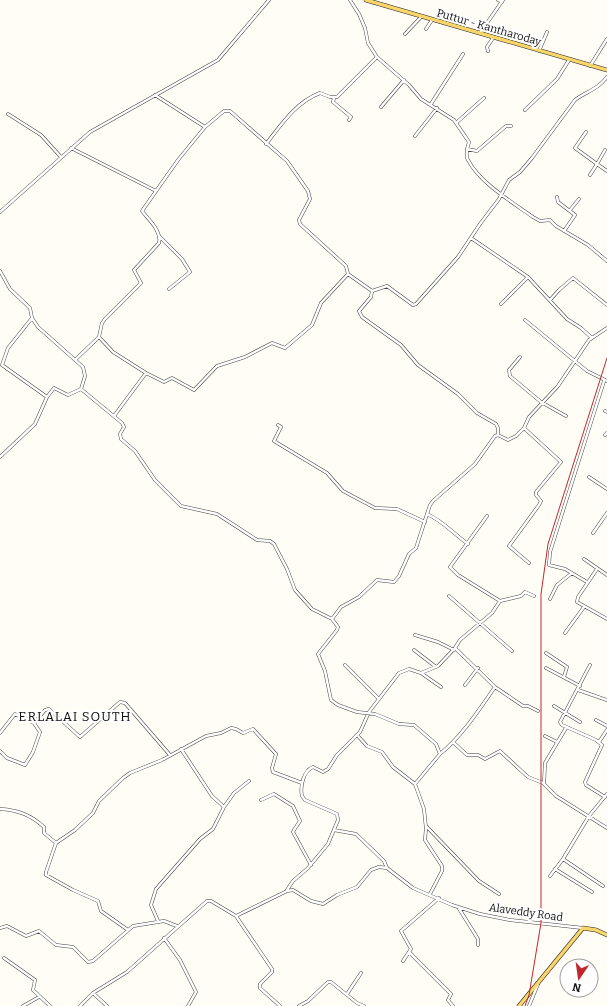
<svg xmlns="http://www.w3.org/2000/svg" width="607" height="1006" font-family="Bitter,serif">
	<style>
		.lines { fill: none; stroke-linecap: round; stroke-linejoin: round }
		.minor-casing { stroke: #444; stroke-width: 3.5 }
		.major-casing { stroke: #222; stroke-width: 4.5 }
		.minor { stroke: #fff; stroke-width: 2.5 }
		.major { stroke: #f9d66b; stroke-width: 3.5 }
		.rail { stroke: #c4262e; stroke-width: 1 }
		.labels { text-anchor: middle; stroke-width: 4; stroke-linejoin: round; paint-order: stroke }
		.street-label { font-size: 11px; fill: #111; stroke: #fff }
		.quarter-label { font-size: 13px; letter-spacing: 1px; fill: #111; stroke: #fff }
	</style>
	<rect width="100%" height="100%" fill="#fffdf5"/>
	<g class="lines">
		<g class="minor-casing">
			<path id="minor" d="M350 0 359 14 365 28 368 43 377 57 409 85 421 99 454 120 469 142C467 148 465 155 468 160 480 183 512 202 533 217L540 221 550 220 556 226 588 245 607 261
				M498 0 502 2
				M426 29 432 20
				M480 33 503 0
				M405 34 422 16
				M488 51 487 47 493 38
				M539 51 547 32
				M590 66 607 39
				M155 95 205 127 224 111H230L287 161 308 191 310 199 299 220 300 224 346 266 348 274
				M334 98 333 102 351 117 349 120
				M431 104 463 54
				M381 107 404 80
				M525 110 557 79 569 60
				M8 114 41 135 61 157
				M456 123 484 98
				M586 132 575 148 597 164 590 175
				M415 136 437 108
				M266 144C281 125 296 102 320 93L330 97H337L377 57
				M71 148 156 191
				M467 149 477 151 506 126H511
				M605 150 597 164 607 171
				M557 197 558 202 575 215 564 231
				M570 210 579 199
				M0 212 90 132 218 60 269 0
				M160 237 182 259 190 272 169 289
				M471 238 528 277 567 319 581 328 592 338
				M0 271 10 289 30 308 32 318 38 327 83 367 85 376 81 389 122 423 124 427 120 434 121 439 135 451 155 480 181 506 217 514 257 540 270 541 274 544 287 569 295 590 312 609 332 619 338 627 337 630 318 654 325 671 331 700 338 705 357 712 375 714 399 724 414 725 436 744 440 754 415 784 424 809 426 828 425 840 442 866V871L430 894
				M372 291 371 297 359 311 362 317 401 345 418 365 458 394 477 413 496 424 498 428V435
				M550 300 559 290 573 278 607 305
				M501 304 528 277
				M32 318 8 348 2 365 47 397 54 388 68 395 81 389
				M525 320 587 371 607 381
				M99 337 113 352 146 373
				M520 357 509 370 510 376 541 402 566 416
				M75 360 99 337 102 323 105 319 141 283 134 270 159 243C162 231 148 219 142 211L178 160 205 127
				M605 411 607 412
				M114 416 146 373 164 382 172 378 194 390 217 366 245 357 272 343 285 348 312 325 321 303 348 274 372 291 387 286 413 305 416 304 458 257 480 224 499 199 509 180 520 172 532 158 575 100C587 91 597 90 607 77
				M278 425 281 427 274 441 327 473 343 491 375 508 397 509 425 522
				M524 428 561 462 536 492V495L541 501 539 505 509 546 529 563
				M605 435 607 433
				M0 457 35 424 47 397
				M589 477 607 489
				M427 514C443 521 454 534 468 544
				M487 516 450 567 458 575 500 601
				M593 533 607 513
				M584 559 607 575
				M597 569 578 597 577 602 607 619
				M587 582 565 569 549 565 550 552 604 381
				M449 596 512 651
				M550 599 557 585 572 573
				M332 619 341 607 359 597 377 580 394 582 399 576 409 554 416 548 430 505 433 501 475 464 495 436 498 435 508 440 516 436 524 428 529 417 558 386 589 340 607 328
				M565 633 584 607
				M415 635 438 642 454 650
				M455 648 495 687 523 706H528L538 711
				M414 650 436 667
				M546 653 567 667 564 677
				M345 665 379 699
				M590 665 560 722 562 725 596 740 602 745 585 782 586 785 605 797
				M546 668 580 686
				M421 673 441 687
				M465 685 478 668
				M578 690 607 700
				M554 706 580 722
				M596 720 607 726
				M34 723 45 710 49 709 80 737 120 702 125 703 170 755
				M0 733 15 714 34 723 40 732 33 752 25 765 7 758 0 751
				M357 735 367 746 382 752 393 767 415 784
				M545 736 557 742
				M599 742 607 730
				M454 743 467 755H478L485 759 500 751 501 752 528 777 543 783 556 796 607 828
				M181 749 212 796 224 807
				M440 754C463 735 478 711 495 687
				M544 784 545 763 566 728
				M261 800 274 794 293 806 300 821 294 830 293 832 311 865
				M0 809C18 810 31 815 44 827V833L56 843
				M426 826 479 881 499 894
				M334 830 356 834 384 861 387 868
				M563 859 603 886
				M555 869 592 892
				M550 876 563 859 589 816 607 794
				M287 890 293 881 308 868 328 844 338 820 337 814 305 800 302 796C300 787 303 771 313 767L323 772 328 769 337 755 360 732 369 712 399 673 409 669 421 673 438 666 455 648 460 640 492 613 500 601 521 596 525 592 534 596
				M458 907 478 939V945
				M236 916 272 969V972L260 984V988L280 1006
				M158 921 151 905 156 889 200 839 213 829 224 807 234 793 249 781
				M0 928 7 926 26 936 39 931 56 945 73 947 88 962 93 961 133 926 164 921 177 926
				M128 930 101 911 98 901 73 890 46 875V872L56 843 75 830 93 813 99 801 123 778 130 773 162 760 206 736 221 733 231 728 236 729 243 733 253 729 276 754 272 768 273 772 302 783
				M164 938 180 960 196 992 188 1006
				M409 952 451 994 448 1000 453 1006
				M4 958 35 980 33 990 50 1006
				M403 961 411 949 401 931 439 898
				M93 993 107 1006
				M347 994 361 973
				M23 1006 39 997
				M80 1006 93 993 127 972 207 901H211L236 916 287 891 293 890 311 901 323 904 337 895 357 887 371 870 379 867 387 868 413 888 452 905 480 914 510 920 583 928
				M299 1006 308 1001 328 982H331L357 1003 364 1006
				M529 1006 538 984"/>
		</g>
		<g class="major-casing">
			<path id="major" d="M366 0 607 70
				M519 1006 583 928 596 930 607 935"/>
		</g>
		<use href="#minor" class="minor"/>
		<use href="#major" class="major"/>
		<path class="rail" d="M525 1006 529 995 541 923V594L548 544 607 358"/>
	</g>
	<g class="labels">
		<g class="street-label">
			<text transform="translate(489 27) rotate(16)" y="4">Puttur - Kantharoday</text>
			<text transform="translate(526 912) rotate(8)" y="4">Alaveddy Road</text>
		</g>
		<g class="quarter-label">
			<text x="75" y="721">ERLALAI SOUTH</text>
		</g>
	</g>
	<g transform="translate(579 978) rotate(193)"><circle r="19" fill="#ffffff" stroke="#a0a0a0"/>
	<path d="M0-3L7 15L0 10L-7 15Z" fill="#c4262e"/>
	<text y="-6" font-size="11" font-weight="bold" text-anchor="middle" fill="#111111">N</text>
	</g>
</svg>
